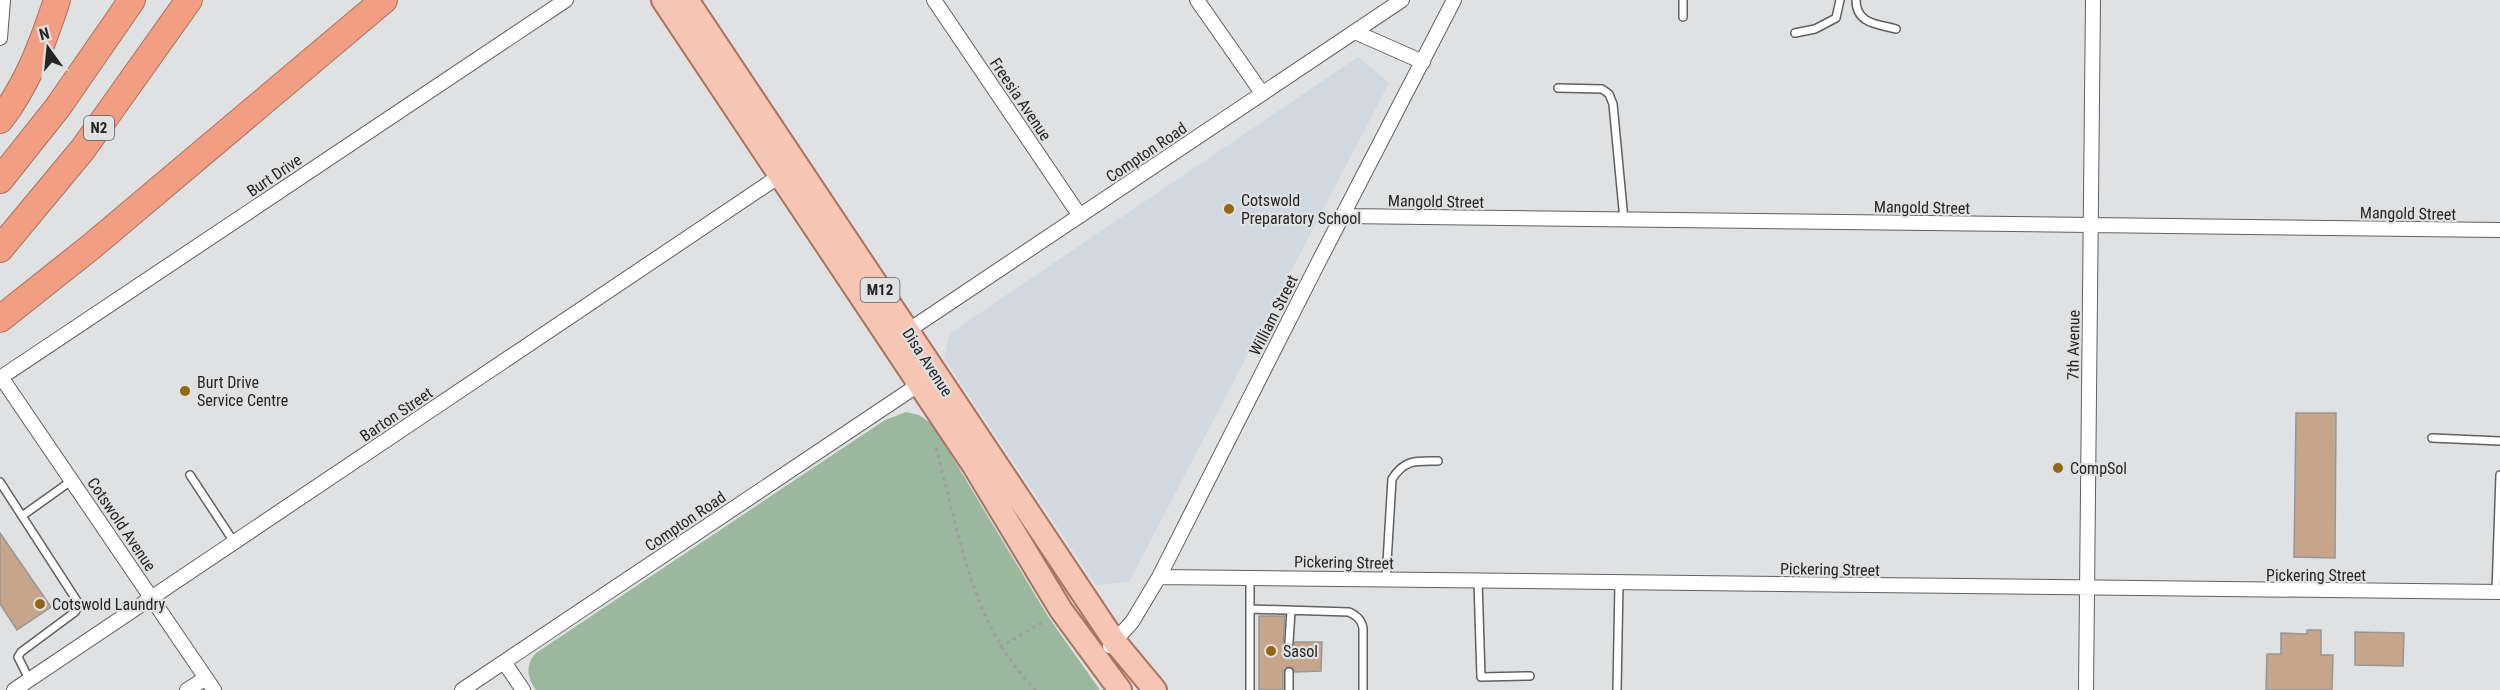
<svg xmlns="http://www.w3.org/2000/svg" width="2500" height="690" font-family="'Roboto Condensed',sans-serif">
	<style>
		.built { fill: #d1d8df }
		.green { fill: #9bb79e }
		.building { fill: #c7a58a; stroke: #979695; stroke-width: 1.5 }
		.lines { fill: none; stroke-linecap: round; stroke-linejoin: round }
		.service-casing { stroke: #5f6061; stroke-width: 10 }
		.minor-casing { stroke: #5f6061; stroke-width: 16 }
		.primary-casing { stroke: #aa7461; stroke-width: 26 }
		.motorway-casing { stroke: #aa7461; stroke-width: 28 }
		.path { stroke: #9f9fa0; stroke-width: 3; stroke-dasharray: 3 4.5; stroke-linecap: butt }
		.service { stroke: #fff; stroke-width: 7 }
		.minor { stroke: #fff; stroke-width: 14 }
		.primary { stroke: #f7c5b4; stroke-width: 22 }
		.motorway { stroke: #f19e82; stroke-width: 26 }
		.poi-dot { fill: #926711; stroke: #e0e1e2; stroke-width: 2 }
		.labels { text-anchor: middle; stroke-width: 4.5; stroke-linejoin: round; paint-order: stroke }
		.shield { fill: #e0e1e2; stroke: #5d5d5e; stroke-width: 1.5 }
		.shield-label { font-size: 15px; font-weight: bold; fill: #252525 }
		.street-label { font-size: 16px; fill: #252525; stroke: #e0e1e2 }
		.poi-label { font-size: 16px; fill: #252525; stroke: #e0e1e2; text-anchor: start }
	</style>
	<rect width="100%" height="100%" fill="#e0e1e2"/>
	<path class="built" d="M1358 57 1389 83 1129 582 1096 585 944 358 949 334Z"/>
	<path class="green" d="M906 412 919 415 933 425 1049 618 1100 690H536C527 677 525 665 536 653L885 420Z"/>
	<path class="building" d="M2296 413H2336L2335 558 2294 557Z
		M0 533 51 607 17 630 0 604Z
		M1259 616H1285L1283 642 1286 647H1292L1295 642H1322L1321 671 1295 672 1292 667H1287L1283 671V690H1259Z
		M2307 630H2321V655H2333L2332 690H2266L2267 654H2281V633L2307 634Z
		M2355 632 2404 633 2403 666 2355 665Z"/>
	<g class="lines">
		<g class="service-casing">
			<path id="service" d="M1683 0V17
				M1856 0C1856 24 1878 24 1896 29
				M1795 33 1815 29 1836 18 1840 0
				M1558 88 1602 89 1609 94 1613 104 1624 220
				M2432 438 2500 441
				M190 475 234 542
				M0 482 77 601 78 607 75 612 21 652 18 657 29 679
				M22 516 71 481
				M1386 579 1392 479C1405 459 1416 461 1438 461
				M1478 581 1481 677 1530 676
				M2496 592 2500 475
				M1250 609 1349 612C1357 616 1361 619 1363 628V690
				M1289 642 1291 611
				M1250 690V577
				M1289 690V672
				M1617 690 1619 583"/>
		</g>
		<g class="minor-casing">
			<path id="minor" d="M934 0 1080 216
				M1197 0 1262 93
				M1355 32 1423 62
				M0 38 3 0
				M1344 216 2500 230
				M903 334 1402 0
				M1 377 214 690
				M0 378 566 0
				M1159 577 2500 592
				M1110 646 1132 622 1159 577 1317 265 1454 0
				M504 662 523 690
				M14 690 784 173
				M187 690 206 678
				M462 690 924 381
				M2086 690 2093 0"/>
		</g>
		<g class="primary-casing">
			<path id="primary" d="M663 0 974 466 1061 610 1120 690
				M687 0 1115 642 1155 690"/>
		</g>
		<g class="motorway-casing">
			<path id="motorway" d="M0 120C28 84 43 42 57 0
				M0 180 58 107 132 0
				M0 249 83 149 189 0
				M0 319 92 246 384 0"/>
		</g>
		<path class="path" d="M936 448C959 531 971 627 1036 690
			M1000 647 1045 621"/>
		<use href="#service" class="service"/>
		<use href="#minor" class="minor"/>
		<use href="#primary" class="primary"/>
		<use href="#motorway" class="motorway"/>
	</g>
	<g class="poi-dot">
		<circle cx="1229" cy="209" r="6"/>
		<circle cx="185" cy="391" r="6"/>
		<circle cx="2058" cy="468" r="6"/>
		<circle cx="40" cy="604" r="6"/>
		<circle cx="1271" cy="651" r="6"/>
	</g>
	<g class="labels">
		<g class="shield">
			<rect x="84" y="116" width="30" height="24" rx="4.5"/>
			<rect x="860.5" y="278" width="39" height="24" rx="4.5"/>
		</g>
		<g class="shield-label">
			<text x="99" y="133">N2</text>
			<text x="880" y="295">M12</text>
		</g>
		<g class="street-label">
			<text transform="translate(1021 99) rotate(56)" y="6">Freesia Avenue</text>
			<text transform="translate(1146 152) rotate(-34)" y="6">Compton Road</text>
			<text transform="translate(274 175) rotate(-34)" y="6">Burt Drive</text>
			<text transform="translate(1436 201) rotate(1)" y="6">Mangold Street</text>
			<text transform="translate(1922 207) rotate(1)" y="6">Mangold Street</text>
			<text transform="translate(2408 213) rotate(1)" y="6">Mangold Street</text>
			<text transform="translate(1273 315) rotate(-63)" y="6">William Street</text>
			<text transform="translate(2073 345) rotate(-89)" y="6">7th Avenue</text>
			<text transform="translate(928 362) rotate(57)" y="6">Disa Avenue</text>
			<text transform="translate(396 414) rotate(-34)" y="6">Barton Street</text>
			<text transform="translate(685 521) rotate(-34)" y="6">Compton Road</text>
			<text transform="translate(122 524) rotate(56)" y="6">Cotswold Avenue</text>
			<text transform="translate(1344 562) rotate(1)" y="6">Pickering Street</text>
			<text transform="translate(1830 569) rotate(1)" y="6">Pickering Street</text>
			<text x="2316" y="581">Pickering Street</text>
		</g>
		<g class="poi-label">
			<text x="1241" y="206">Cotswold<tspan x="1241" dy="18">Preparatory School</tspan></text>
			<text x="197" y="388">Burt Drive<tspan x="197" dy="18">Service Centre</tspan></text>
			<text x="2070" y="474">CompSol</text>
			<text x="52" y="610">Cotswold Laundry</text>
			<text x="1283" y="657">Sasol</text>
		</g>
	</g>
	<g transform="translate(48 48) rotate(345)" stroke="#e0e1e2" stroke-width="4.5" paint-order="stroke">
	<path d="M0-4.5L10 22L0 15L-10 22Z" fill="#252525"/>
	<text y="-9" font-size="16" font-weight="bold" text-anchor="middle" fill="#252525">N</text>
	</g>
</svg>
